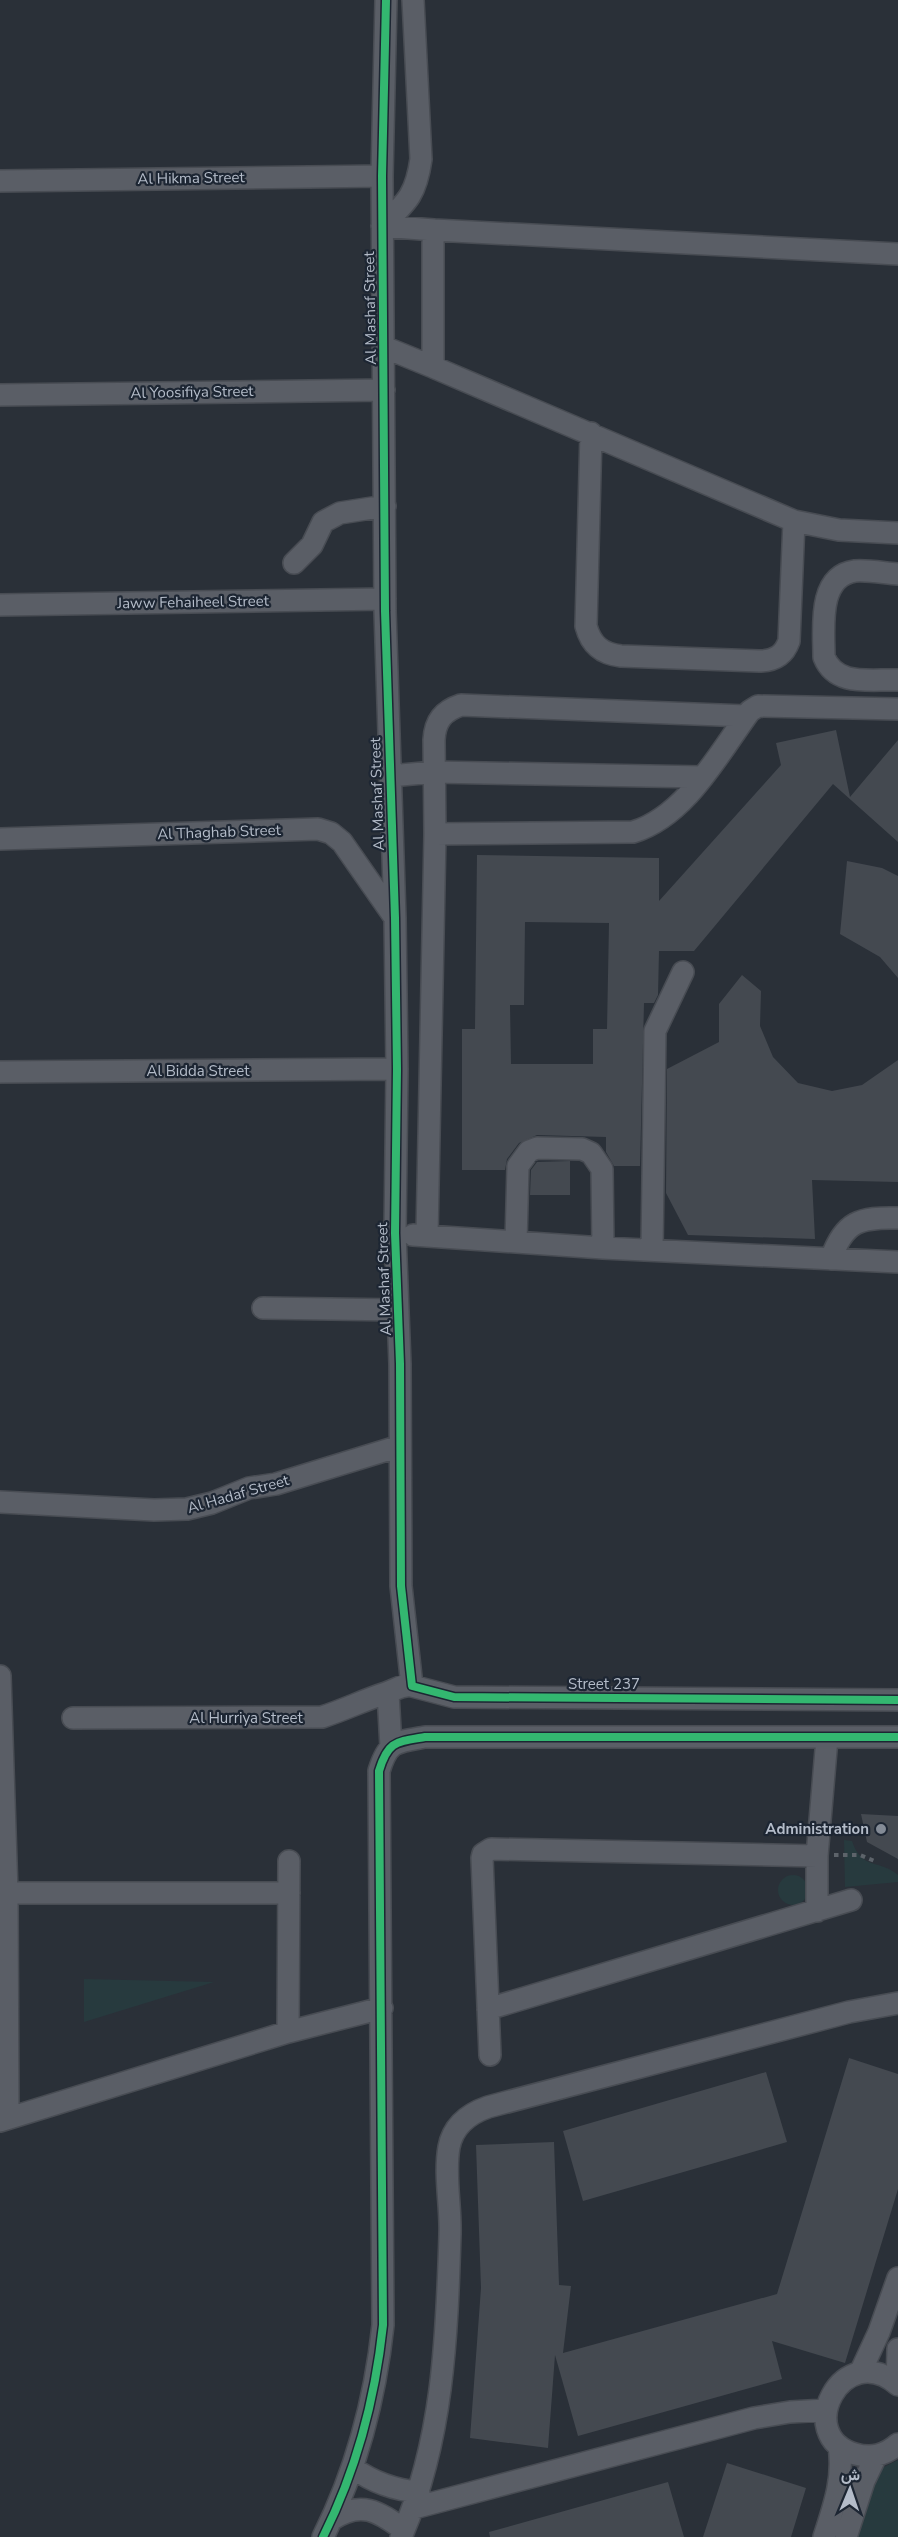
<svg xmlns="http://www.w3.org/2000/svg" width="898" height="2537" font-family="'Nunito Sans',Vazirmatn,sans-serif">
	<style>
		.green { fill: #273a3e }
		.building { fill: #444950; fill-rule: evenodd }
		.lines { fill: none; stroke-linecap: round; stroke-linejoin: round }
		.minor-casing { stroke: #484c53; stroke-width: 24 }
		.path { stroke: #5d636a; stroke-width: 4; stroke-dasharray: 4.5 4.5; stroke-linecap: butt }
		.minor { stroke: #5a5e66; stroke-width: 21 }
		.cycleway-casing { stroke: #1d2633; stroke-width: 11 }
		.cycleway { stroke: #33b770; stroke-width: 8 }
		.poi-dot { fill: #848b96; stroke: #1d2633; stroke-width: 2 }
		.labels { text-anchor: middle; stroke-width: 4.5; stroke-linejoin: round; paint-order: stroke }
		.street-label { font-size: 15px; fill: #b4bcc9; stroke: #1d2633 }
		.poi-label { font-size: 15px; font-weight: bold; fill: #b4bcc9; stroke: #1d2633; text-anchor: end }
	</style>
	<rect width="100%" height="100%" fill="#2a3038"/>
	<path class="green" d="M844 1840 852 1841C862 1871 880 1859 898 1875V1882L845 1887Z
		M778 1890a15 15 0 1 1 30 0a15 15 0 1 1-30 0Z
		M84 1979 214 1982 84 2022Z
		M898 2460V2537H857L878 2470Z"/>
	<path class="building" d="M836 730 850 797 898 740V842L833 784 694 951H659L658 995 654 1003H644L640 1166H614L606 1152V1137L537 1135 519 1143 507 1159 505 1170H462V1029H475L477 855 659 858V901L781 765 776 743ZM525 922 609 923 607 1029H593V1064H511L510 1005H524Z
		M847 861 882 868 898 876V978L880 957 840 934Z
		M742 975 761 991 760 1026 773 1057 798 1083 832 1091 862 1085 898 1060V1182L812 1180 815 1239 688 1235 666 1193 667 1069 719 1042V1004Z
		M570 1161V1195H530L531 1170 537 1162Z
		M861 1814 898 1816V1859L867 1842Z
		M849 2058 898 2074V2189L845 2363 772 2341 782 2379 578 2436 555 2355 548 2448 470 2438 481 2288 476 2145 554 2142 559 2285 571 2286 563 2353 777 2294Z
		M766 2072 787 2142 583 2201 563 2131Z
		M727 2463 806 2488 791 2537H703Z
		M668 2482 684 2537H490L489 2532Z"/>
	<g class="lines">
		<g class="minor-casing">
			<path id="minor" d="M386 0 382 176 385 611 395 918 397 1069 395 1233 400 1364 401 1586 412 1686 454 1697 898 1700
				M0 181 382 176
				M382 226C407 202 416 195 421 159L413 0
				M382 226 434 230
				M898 254 434 230 433 242V367L794 521 839 530 898 533
				M384 347 433 367
				M0 395 384 390
				M591 433 586 626C591 645 602 654 621 656L759 661C775 661 784 655 789 641L794 521
				M294 563 312 545 323 522 340 513 385 506
				M898 574C884 573 869 570 855 571 817 576 824 629 824 657 836 687 870 679 898 680
				M0 605 385 599
				M390 776 434 772 703 777
				M435 834 633 832C686 816 719 753 750 711L758 706 898 709
				M0 839 318 829 331 833 342 842 395 918
				M0 1072 397 1069
				M413 1235 603 1248 898 1262
				M427 1236 435 834 434 740C435 721 443 711 461 705L746 716
				M516 1242 518 1166 529 1151 537 1148 582 1149 591 1153 602 1169 603 1248
				M652 1250 655 1031 683 972
				M831 1259C844 1221 860 1217 898 1218
				M263 1308 398 1310
				M0 1502 154 1510 187 1509 212 1503 249 1488 276 1484 400 1446
				M0 1676 7 1893 8 2118
				M388 1693 391 1747
				M73 1718 322 1717C344 1710 364 1700 386 1693 396 1690 401 1684 412 1686
				M7 1893H289
				M817 1911V1856L827 1738
				M488 2009 851 1900
				M288 2032 289 1861
				M490 2055 482 1858 483 1854 491 1849 817 1856
				M0 2121 288 2032 382 2008
				M860 2373 879 2332 898 2278
				M897 2384 898 2349
				M898 2385C843 2337 792 2436 855 2454 872 2459 885 2455 898 2444
				M353 2468C374 2483 394 2490 419 2492
				M414 2508 754 2418 790 2412 826 2410
				M331 2520C361 2500 378 2511 404 2530
				M323 2537C357 2469 375 2400 383 2325L379 1771C388 1741 396 1742 425 1737H898
				M401 2537C443 2442 447 2337 450 2234 451 2206 444 2175 449 2147 453 2126 468 2114 488 2107L849 2012 898 2003
				M824 2537C834 2506 844 2479 839 2446
				M846 2537 864 2481 876 2456"/>
		</g>
		<path class="path" d="M834 1855H860L877 1862"/>
		<use href="#minor" class="minor"/>
		<g class="cycleway-casing">
			<path id="cycleway" d="M386 0 382 176 385 611 395 918 397 1069 395 1233 400 1364 401 1586 412 1686 454 1697 898 1700
				M323 2537C357 2469 375 2400 383 2325L379 1771C388 1741 396 1742 425 1737H898"/>
		</g>
		<use href="#cycleway" class="cycleway"/>
	</g>
	<circle class="poi-dot" cx="881" cy="1829" r="6"/>
	<g class="labels">
		<g class="street-label">
			<text transform="translate(191 178) rotate(-1)" y="5">Al Hikma Street</text>
			<text transform="translate(370 308) rotate(-91)" y="5">Al Mashaf Street</text>
			<text transform="translate(192 392) rotate(-1)" y="5">Al Yoosifiya Street</text>
			<text transform="translate(193 602) rotate(-1)" y="5">Jaww Fehaiheel Street</text>
			<text transform="translate(377 794) rotate(-92)" y="5">Al Mashaf Street</text>
			<text transform="translate(219 832) rotate(-2)" y="5">Al Thaghab Street</text>
			<text x="198" y="1076">Al Bidda Street</text>
			<text transform="translate(384 1279) rotate(-92)" y="5">Al Mashaf Street</text>
			<text transform="translate(238 1494) rotate(-16)" y="5">Al Hadaf Street</text>
			<text x="604" y="1689">Street 237</text>
			<text x="246" y="1723">Al Hurriya Street</text>
		</g>
		<g class="poi-label">
			<text x="869" y="1834">Administration</text>
		</g>
	</g>
	<g transform="translate(850 2489) rotate(2)" stroke="#1d2633" stroke-width="4.5" paint-order="stroke">
	<path d="M0-4.5L10 22L0 15L-10 22Z" fill="#b4bcc9"/>
	<text y="-9" font-size="16" font-weight="bold" text-anchor="middle" fill="#b4bcc9">ش</text>
	</g>
</svg>
